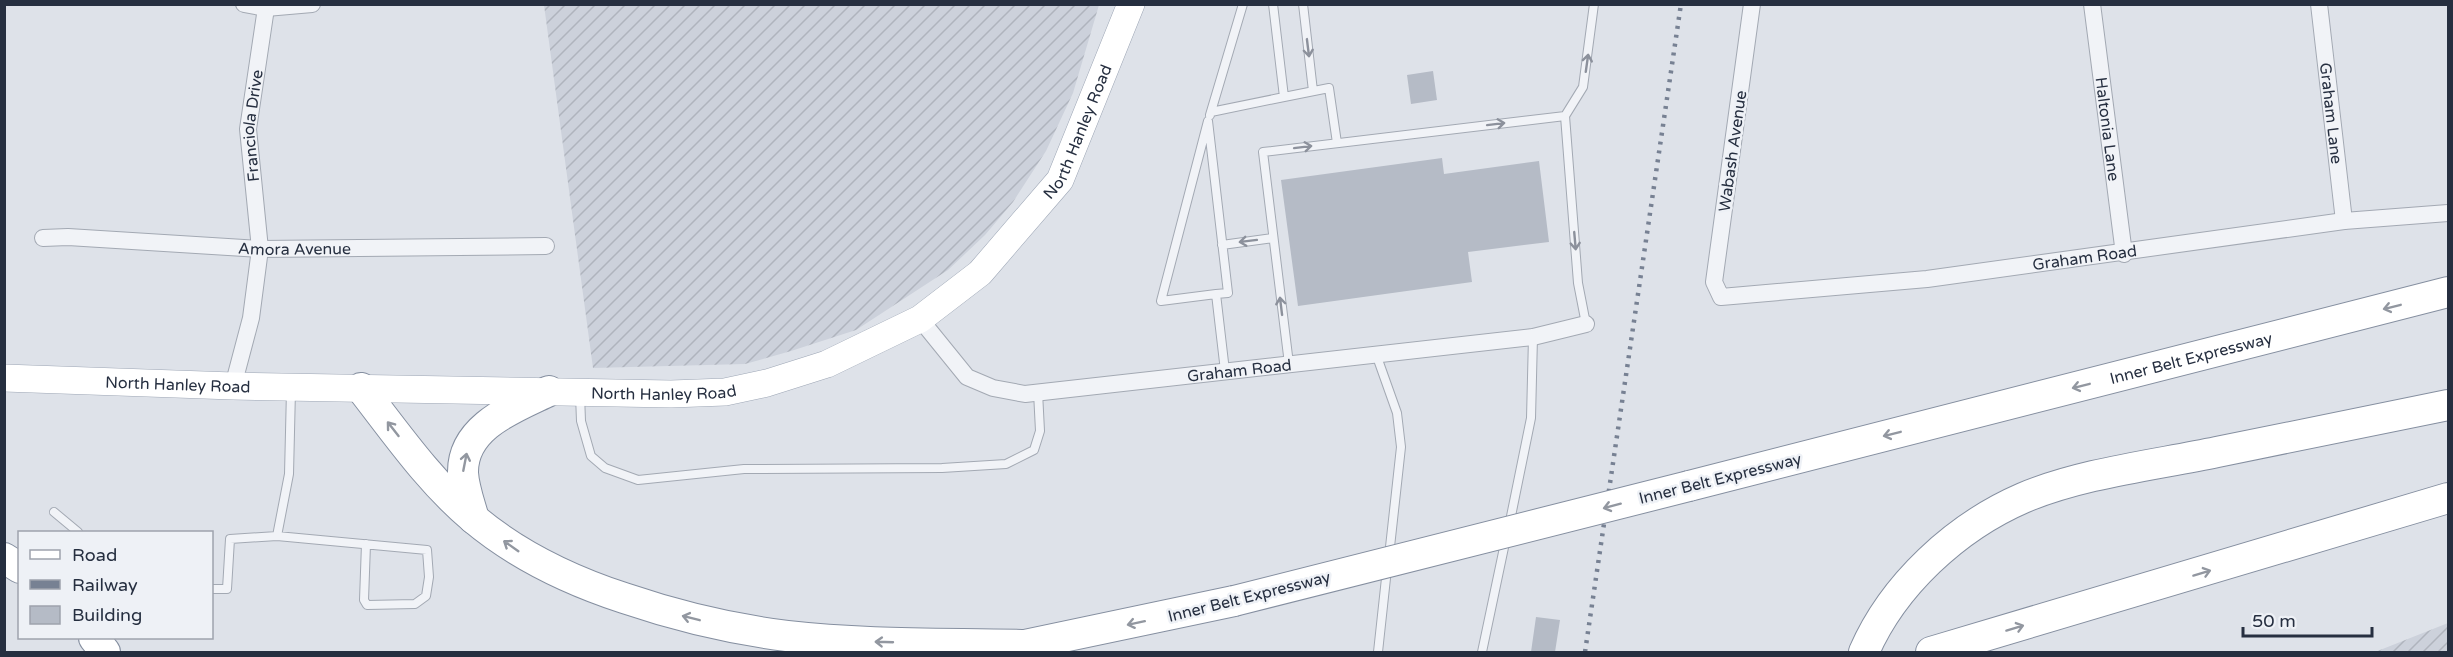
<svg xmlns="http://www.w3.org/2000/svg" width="2453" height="657" font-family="'Varela Round',sans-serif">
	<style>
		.industrial { fill: url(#industrial-furrows) }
		.building { fill: #b5bbc6 }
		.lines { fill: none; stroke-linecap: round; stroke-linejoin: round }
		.lane-casing { stroke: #a3a9b3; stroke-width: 10 }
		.street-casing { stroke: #a3a9b3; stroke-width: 18 }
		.primary-casing { stroke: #9da6b5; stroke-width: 28 }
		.highway-casing { stroke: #858fa0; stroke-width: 32 }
		.lane { stroke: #f1f3f7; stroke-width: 8 }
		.street { stroke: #f1f3f7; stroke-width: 16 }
		.primary { stroke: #fff; stroke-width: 27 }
		.highway { stroke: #fff; stroke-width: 30 }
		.rail { stroke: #778193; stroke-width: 4.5; stroke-dasharray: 3 6; stroke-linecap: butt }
		.highway-bridge-casing { stroke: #858fa0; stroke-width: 32; stroke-linecap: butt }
		.highway-bridge { stroke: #fff; stroke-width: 30 }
		.oneway { stroke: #8c919c }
		.oneway2 { stroke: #9297a0 }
		.labels { text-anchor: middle; stroke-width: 5; stroke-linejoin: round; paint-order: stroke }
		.street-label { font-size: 16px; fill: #262f40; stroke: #eef1f6 }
	</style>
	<defs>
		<pattern id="industrial-furrows" width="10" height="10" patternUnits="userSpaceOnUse" patternTransform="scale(1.5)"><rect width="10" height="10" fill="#ccd1db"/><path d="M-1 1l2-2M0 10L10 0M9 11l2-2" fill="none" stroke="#afb4bd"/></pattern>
	</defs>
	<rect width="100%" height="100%" fill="#dee2e9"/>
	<path class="industrial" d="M544 5V4L1099 5 1073 93 1046 151 1013 202 985 235 948 270 856 330 791 351 745 364 593 368Z
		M2448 623V652H2375Z"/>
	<path class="building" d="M1433 71 1437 100 1411 104 1407 75Z
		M1442 158 1444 174 1539 161 1549 242 1468 252 1472 282 1298 306 1281 180Z
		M1536 617 1560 620 1555 652H1531Z"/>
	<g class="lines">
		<g class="lane-casing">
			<path id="lane" d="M1303 4 1313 91
				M1284 97 1329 88 1337 143
				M1211 112 1284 97 1273 4
				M1210 115 1243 4
				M1565 116 1583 87 1594 4
				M1222 245 1273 238
				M1216 294 1161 301 1208 121 1228 293 1216 294 1225 371
				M1376 354 1397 413 1401 447 1389 556
				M1289 364 1263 152 1565 116 1578 283 1586 324
				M580 395 581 421 591 456 605 468 638 480 744 469 942 468 1006 464 1034 450 1040 431 1038 392
				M54 512 78 532
				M1509 526 1531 418 1533 337
				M277 536 427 550 429 577 426 596 415 604 367 605 364 600 366 544
				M212 589H227L230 539 277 536 289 474 291 390
				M1378 652 1387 569
				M1482 652 1506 538"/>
		</g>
		<g class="street-casing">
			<g id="street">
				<path d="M244 4 266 8 312 4"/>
				<path id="s1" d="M1752 4 1714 282 1721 297 1927 279 2344 221 2448 213"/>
				<path id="s2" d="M2092 4 2124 254"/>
				<path id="s3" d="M2319 4 2344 221"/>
				<path id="s4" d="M43 238 68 237 260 249 546 246"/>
				<path id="s5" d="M920 319 967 377 993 388 1025 394 1533 337 1586 324"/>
				<path id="s6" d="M233 386 251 318 260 249 248 129 266 8"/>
			</g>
		</g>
		<g class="primary-casing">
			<g id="primary">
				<path id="s7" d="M4 378 233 386 671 394 725 392 767 383 827 364 920 319 980 273 1060 180 1131 4"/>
			</g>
		</g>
		<g class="highway-casing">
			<g id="highway">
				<path d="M361 388C396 433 429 481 473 518 518 556 569 580 624 598 677 616 731 629 787 636 866 645 947 643 1027 645"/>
				<path id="s8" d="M1689 486 2448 292"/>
				<path d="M474 519C470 504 464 489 463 473 462 426 514 408 549 391"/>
				<path d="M4 558 20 568"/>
				<path d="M94 638 105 652"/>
				<path d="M1006 649 1234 601"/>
				<path d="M1864 652C1893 585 1956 527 2023 498 2082 473 2155 465 2217 452 2294 437 2371 421 2448 405"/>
				<path d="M1931 652 2448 498"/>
			</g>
		</g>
		<use href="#lane" class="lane"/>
		<use href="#street" class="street"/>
		<use href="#primary" class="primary"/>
		<use href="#highway" class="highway"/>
		<path class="rail" d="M1585 652 1681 4"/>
		<g class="highway-bridge-casing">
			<path id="highway-bridge" d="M1234 601 1689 486"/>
		</g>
		<use href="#highway-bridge" class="highway-bridge"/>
	</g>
	<defs><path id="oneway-shaft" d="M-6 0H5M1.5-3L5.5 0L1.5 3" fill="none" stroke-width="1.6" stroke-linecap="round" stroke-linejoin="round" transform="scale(1.5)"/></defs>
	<g class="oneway">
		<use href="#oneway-shaft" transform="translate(1308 48) rotate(83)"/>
		<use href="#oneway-shaft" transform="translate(1587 63) rotate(-82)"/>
		<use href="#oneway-shaft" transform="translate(1496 124) rotate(-7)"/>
		<use href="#oneway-shaft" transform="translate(1303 147) rotate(-7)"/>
		<use href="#oneway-shaft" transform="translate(1248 241) rotate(173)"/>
		<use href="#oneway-shaft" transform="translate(1575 241) rotate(85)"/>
		<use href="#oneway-shaft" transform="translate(1281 306) rotate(-97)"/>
	</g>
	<g class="oneway2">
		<use href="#oneway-shaft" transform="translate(2392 307) rotate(166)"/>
		<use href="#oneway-shaft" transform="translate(2081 386) rotate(166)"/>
		<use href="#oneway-shaft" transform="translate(393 429) rotate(-128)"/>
		<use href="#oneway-shaft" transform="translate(1892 434) rotate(166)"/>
		<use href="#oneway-shaft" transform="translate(465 462) rotate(-79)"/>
		<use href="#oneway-shaft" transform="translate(1612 506) rotate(165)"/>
		<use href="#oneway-shaft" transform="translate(511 546) rotate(-145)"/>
		<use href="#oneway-shaft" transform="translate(2202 573) rotate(-17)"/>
		<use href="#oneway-shaft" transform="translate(691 618) rotate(-166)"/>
		<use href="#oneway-shaft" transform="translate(1136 623) rotate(168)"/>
		<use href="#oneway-shaft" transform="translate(2015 628) rotate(-17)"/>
		<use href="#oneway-shaft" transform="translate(884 642) rotate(-178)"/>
	</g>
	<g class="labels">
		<g class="street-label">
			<text dy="6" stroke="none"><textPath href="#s3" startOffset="110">Graham Lane</textPath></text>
			<text dy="6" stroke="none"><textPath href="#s6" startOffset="264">Franciola Drive</textPath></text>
			<text dy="6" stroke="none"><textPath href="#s7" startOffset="1180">North Hanley Road</textPath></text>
			<text dy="6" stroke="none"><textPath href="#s2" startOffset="126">Haltonia Lane</textPath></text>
			<text transform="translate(1732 151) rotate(-82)" y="6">Wabash Avenue</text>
			<text dy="6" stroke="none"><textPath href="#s4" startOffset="252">Amora Avenue</textPath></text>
			<text dy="6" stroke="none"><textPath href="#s1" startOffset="663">Graham Road</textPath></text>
			<text dy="6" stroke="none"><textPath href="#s8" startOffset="518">Inner Belt Expressway</textPath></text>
			<text dy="6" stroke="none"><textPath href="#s5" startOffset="351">Graham Road</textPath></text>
			<text dy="6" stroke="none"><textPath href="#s7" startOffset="174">North Hanley Road</textPath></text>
			<text dy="6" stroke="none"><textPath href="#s7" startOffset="660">North Hanley Road</textPath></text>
			<text transform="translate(1720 478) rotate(-14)" y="6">Inner Belt Expressway</text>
			<text transform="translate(1249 596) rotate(-14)" y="6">Inner Belt Expressway</text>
		</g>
	</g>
	<rect width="2453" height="657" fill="none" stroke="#262f40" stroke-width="12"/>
	<rect x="18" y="531" width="195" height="108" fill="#eef1f6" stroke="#9ea3ad" stroke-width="1.5"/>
	<rect x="30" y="550" width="30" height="9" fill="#ffffff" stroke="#9ea3ad" stroke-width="1.5"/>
	<text x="72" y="561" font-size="18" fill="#262f40">Road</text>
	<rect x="30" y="580" width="30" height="9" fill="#778193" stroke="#9ea3ad" stroke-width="1.5"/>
	<text x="72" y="591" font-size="18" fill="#262f40">Railway</text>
	<rect x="30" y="606" width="30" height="18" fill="#b5bbc6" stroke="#9ea3ad" stroke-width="1.5"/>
	<text x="72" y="621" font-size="18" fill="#262f40">Building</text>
	<path d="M2243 627v9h129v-9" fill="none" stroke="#262f40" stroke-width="3"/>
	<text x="2252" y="627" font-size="18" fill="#262f40" stroke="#eef1f6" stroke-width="4.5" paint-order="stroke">50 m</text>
</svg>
